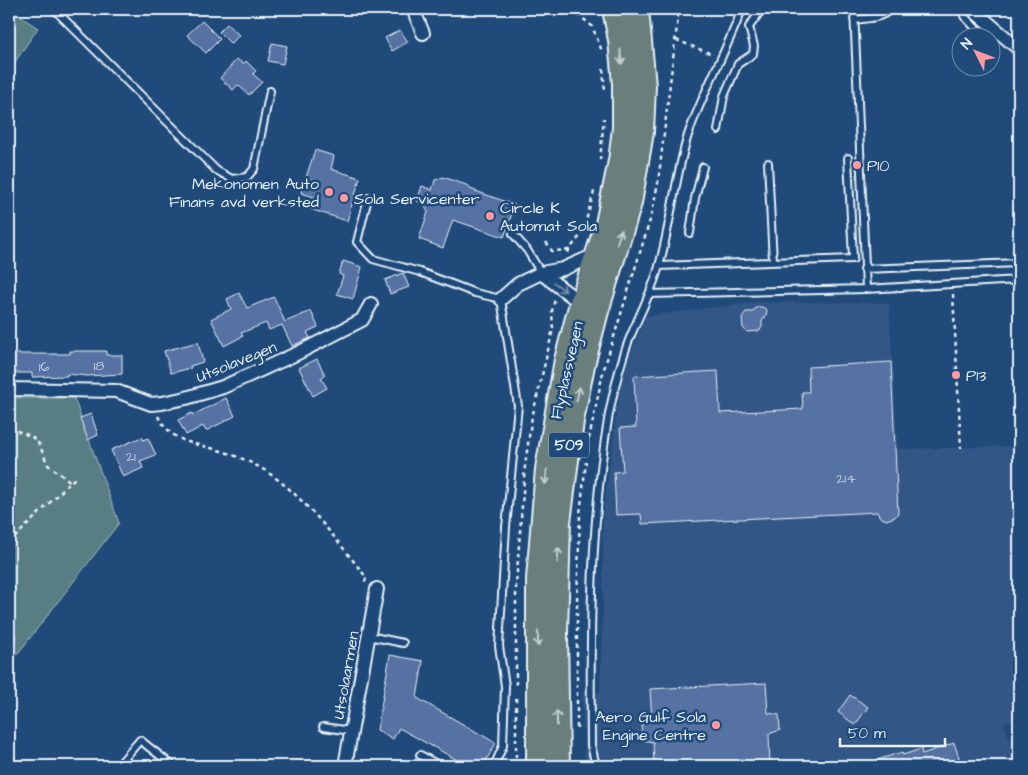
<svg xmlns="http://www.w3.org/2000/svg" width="1028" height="775" font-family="'Architects Daughter',sans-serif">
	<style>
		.built { fill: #305686 }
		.green { fill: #587e84; stroke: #a0b8be }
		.building { fill: #5672a3; stroke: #e8f1f8 }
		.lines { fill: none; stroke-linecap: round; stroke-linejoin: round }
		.lane-casing { stroke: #e8f1f8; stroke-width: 10 }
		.street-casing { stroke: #e8f1f8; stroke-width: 16 }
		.highway-casing { stroke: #e8f1f8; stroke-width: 26 }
		.path { stroke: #e8f1f8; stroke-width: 2.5; stroke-dasharray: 4 4; stroke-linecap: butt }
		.lane { stroke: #1f4a7a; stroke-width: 6 }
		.street { stroke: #1f4a7a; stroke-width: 12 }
		.highway { stroke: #6b7f7c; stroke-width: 22 }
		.oneway { stroke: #c2cfd3 }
		.oneway2 { stroke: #6f8dac }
		.poi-dot { fill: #ff9aa2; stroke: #1f4a7a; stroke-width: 2 }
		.labels { text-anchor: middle; stroke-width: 5; stroke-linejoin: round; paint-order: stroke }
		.number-label { font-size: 14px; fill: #c4d1e3 }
		.shield { fill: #1f4a7a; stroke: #acbfd2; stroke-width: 1 }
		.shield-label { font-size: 15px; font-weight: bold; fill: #e8f1f8 }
		.poi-label { font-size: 16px; fill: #e8f1f8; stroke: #1f4a7a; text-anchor: start }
		.street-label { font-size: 16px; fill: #e8f1f8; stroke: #1f4a7a }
	</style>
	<rect width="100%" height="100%" fill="#1f4a7a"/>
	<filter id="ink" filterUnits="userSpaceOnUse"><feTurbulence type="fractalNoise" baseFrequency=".02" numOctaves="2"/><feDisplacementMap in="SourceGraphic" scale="10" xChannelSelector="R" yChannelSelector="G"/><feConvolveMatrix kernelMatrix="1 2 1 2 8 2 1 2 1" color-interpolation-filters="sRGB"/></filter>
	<g filter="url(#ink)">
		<path class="built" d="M755 302 889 303 898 449 1019 446V721L1004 722 1018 766H585L582 694 600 692 603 603V515L620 387 630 356 646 316Z"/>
		<path class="green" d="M9 9 38 28 9 71Z
			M9 398H74L119 523 9 665Z"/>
		<path class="building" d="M202 21 220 39 206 53 187 35Z
			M227 24 239 35 231 44 219 32Z
			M400 30 408 42 392 51 385 38Z
			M272 43 287 46 283 64 268 61Z
			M237 59 243 64 246 61 256 71 253 74 262 82 249 95 238 85 233 90 220 78Z
			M315 150 334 156 331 169 360 178 347 221 310 209 314 197 301 193Z
			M443 177 469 186 470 189 515 205 504 237 453 220 443 248 419 239 428 212 423 203 417 201 422 186 432 190 435 180Z
			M343 261 362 267 353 299 337 294 343 276 339 274Z
			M403 273 409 287 390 294 385 280Z
			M239 293 247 308 274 297 285 322 311 311 318 327 307 332 310 338 292 346 282 325 269 330 266 323 241 333 243 336 224 346 211 319 231 309 227 299Z
			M757 307H762L767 310 766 316 762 321V327L759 331 747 332 743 328 742 317 746 312H752Z
			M198 342 203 362 190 366 191 368 171 373 164 351Z
			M70 351H106V355H122V374L88 376 67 374V376L32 377V373H10L11 354H70Z
			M317 359 325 375 321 378 327 388 313 396 299 368Z
			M891 362 898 513 895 517 886 520 880 517 877 512 642 524 641 514 616 515 614 472 623 471 620 428 636 427 634 376 718 371 720 413 803 409 802 392H809L808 367Z
			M226 398 235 416 206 431 203 426 186 435 178 420 192 413 193 415Z
			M91 414 98 435 88 440 80 418Z
			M142 437 143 440 148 438 156 455 140 461 143 468 123 477 111 450Z
			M390 655 423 661 417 698 496 743 483 766H468L399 728 393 739 377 730Z
			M766 683 768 713 779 715 780 730 769 734 770 766H654L653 742 642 740 641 725 652 721 650 689Z
			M850 695 868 707 855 725 838 712Z
			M954 743 962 766H866L865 764 902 752 903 755 921 749 922 754Z"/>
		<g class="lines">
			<g class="lane-casing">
				<path id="lane" d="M54 9 216 170 232 179 247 177 254 169 270 91
					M854 9 866 289
					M964 16 985 38
					M854 20C867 18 882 19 890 9
					M718 130 724 96 738 64 753 54 754 46 749 27 762 9
					M768 163 773 262
					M368 198 357 242 373 259 420 272 475 293 501 299 518 406 506 527 499 646 505 686 503 746 494 766
					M690 233 695 198 703 167
					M513 234 527 250 541 273
					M659 266 853 259 848 158
					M864 269 1019 263
					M649 294 866 289 1019 280
					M369 636 403 643
					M323 727 352 731
					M420 755 440 766
					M118 766 140 740 173 766
					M596 766 591 745C590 634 590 523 609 414 614 389 620 364 629 340 639 315 652 292 659 266 671 223 675 178 688 135 703 92 726 52 742 9"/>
			</g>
			<g class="street-casing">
				<path id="street" d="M413 9 423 33
					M972 9 1019 49
					M501 299 518 284 541 273
					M581 303 541 273 563 269 597 254
					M9 389 116 391 151 404 162 403 186 398 223 387 298 353 362 320 371 304
					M345 766 377 589"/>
			</g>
			<g class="highway-casing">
				<path id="highway" d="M538 766V579L547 469 566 360 581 303 607 224 620 161 624 128V84L620 40 614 9
					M558 766 556 633 559 522 572 421 583 365 597 311 630 203 642 132 644 86 637 9"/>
			</g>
			<path class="path" d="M571 9 592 26 602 51
				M676 40 712 54
				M603 69 605 91
				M600 160 604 118
				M546 242 552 251 569 250
				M568 253 569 250 583 232 595 188
				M953 294 961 448
				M158 416C173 444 192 442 218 450 235 455 252 462 267 472 302 494 340 544 366 577L365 583
				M9 433 17 431 31 436 39 444 48 465 71 482
				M589 439 603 372 651 217 658 183 679 9
				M9 543 77 476
				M9 632 16 639
				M516 685V585L525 466 531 422 553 329 552 311 555 299
				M516 698V766
				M577 728V602L580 514 586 462"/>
			<use href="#lane" class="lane"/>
			<use href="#street" class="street"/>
			<use href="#highway" class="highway"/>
		</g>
		<defs><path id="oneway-shaft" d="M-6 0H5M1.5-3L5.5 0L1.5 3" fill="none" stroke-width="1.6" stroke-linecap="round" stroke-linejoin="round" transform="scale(1.25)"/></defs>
		<g class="oneway">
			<use href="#oneway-shaft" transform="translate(621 57) rotate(85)"/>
			<use href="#oneway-shaft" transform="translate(619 237) rotate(-73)"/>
			<use href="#oneway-shaft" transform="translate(578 394) rotate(-78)"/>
			<use href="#oneway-shaft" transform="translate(546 477) rotate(96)"/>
			<use href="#oneway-shaft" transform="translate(558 555) rotate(-88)"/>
			<use href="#oneway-shaft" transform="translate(538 639) rotate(91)"/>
			<use href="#oneway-shaft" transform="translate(557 718) rotate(-90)"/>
		</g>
		<use class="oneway2" href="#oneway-shaft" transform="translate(560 287) rotate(37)"/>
	</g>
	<g class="poi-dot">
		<circle cx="857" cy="165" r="5"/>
		<circle cx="329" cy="192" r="5"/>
		<circle cx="344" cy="198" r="5"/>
		<circle cx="490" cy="216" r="5"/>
		<circle cx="956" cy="375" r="5"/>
		<circle cx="716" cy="725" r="5"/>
	</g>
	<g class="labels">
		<g class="number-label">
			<text x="99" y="370">18</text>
			<text x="44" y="371">16</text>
			<text x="131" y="461">21</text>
			<text x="846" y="483">214</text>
		</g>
		<rect class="shield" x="549" y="432.5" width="40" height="25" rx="4"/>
		<g class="shield-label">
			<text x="569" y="450">509</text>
		</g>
		<g class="poi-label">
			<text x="867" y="171">P10</text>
			<text x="319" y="189" text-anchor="end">Mekonomen Auto<tspan x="319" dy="18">Finans avd verksted</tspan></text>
			<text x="354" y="204">Sola Servicenter</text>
			<text x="500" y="213">Circle K<tspan x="500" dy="18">Automat Sola</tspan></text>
			<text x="966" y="381">P13</text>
			<text x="706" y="722" text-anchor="end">Aero Gulf Sola<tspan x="706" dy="18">Engine Centre</tspan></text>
		</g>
		<g class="street-label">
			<text transform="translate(236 361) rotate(-22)" y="6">Utsolavegen</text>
			<text transform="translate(566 370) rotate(-77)" y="6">Flyplassvegen</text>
			<text transform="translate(345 675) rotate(-80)" y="6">Utsolaarmen</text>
		</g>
	</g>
	<rect width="1028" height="775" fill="none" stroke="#1f4a7a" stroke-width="30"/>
	<rect x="15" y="15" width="998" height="745" fill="none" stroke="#e8f1f8" stroke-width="2" filter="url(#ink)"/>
	<g transform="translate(976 52) rotate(312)"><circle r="24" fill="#1f4a7a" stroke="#6f8dac"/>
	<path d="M0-4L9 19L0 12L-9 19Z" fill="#ff9aa2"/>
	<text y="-8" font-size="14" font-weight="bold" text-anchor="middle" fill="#e8f1f8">N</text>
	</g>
	<path d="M840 738v8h105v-8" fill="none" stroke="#e8f1f8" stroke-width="2.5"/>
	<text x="848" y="738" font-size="15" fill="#e8f1f8" stroke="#1f4a7a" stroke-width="4" paint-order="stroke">50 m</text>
</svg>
